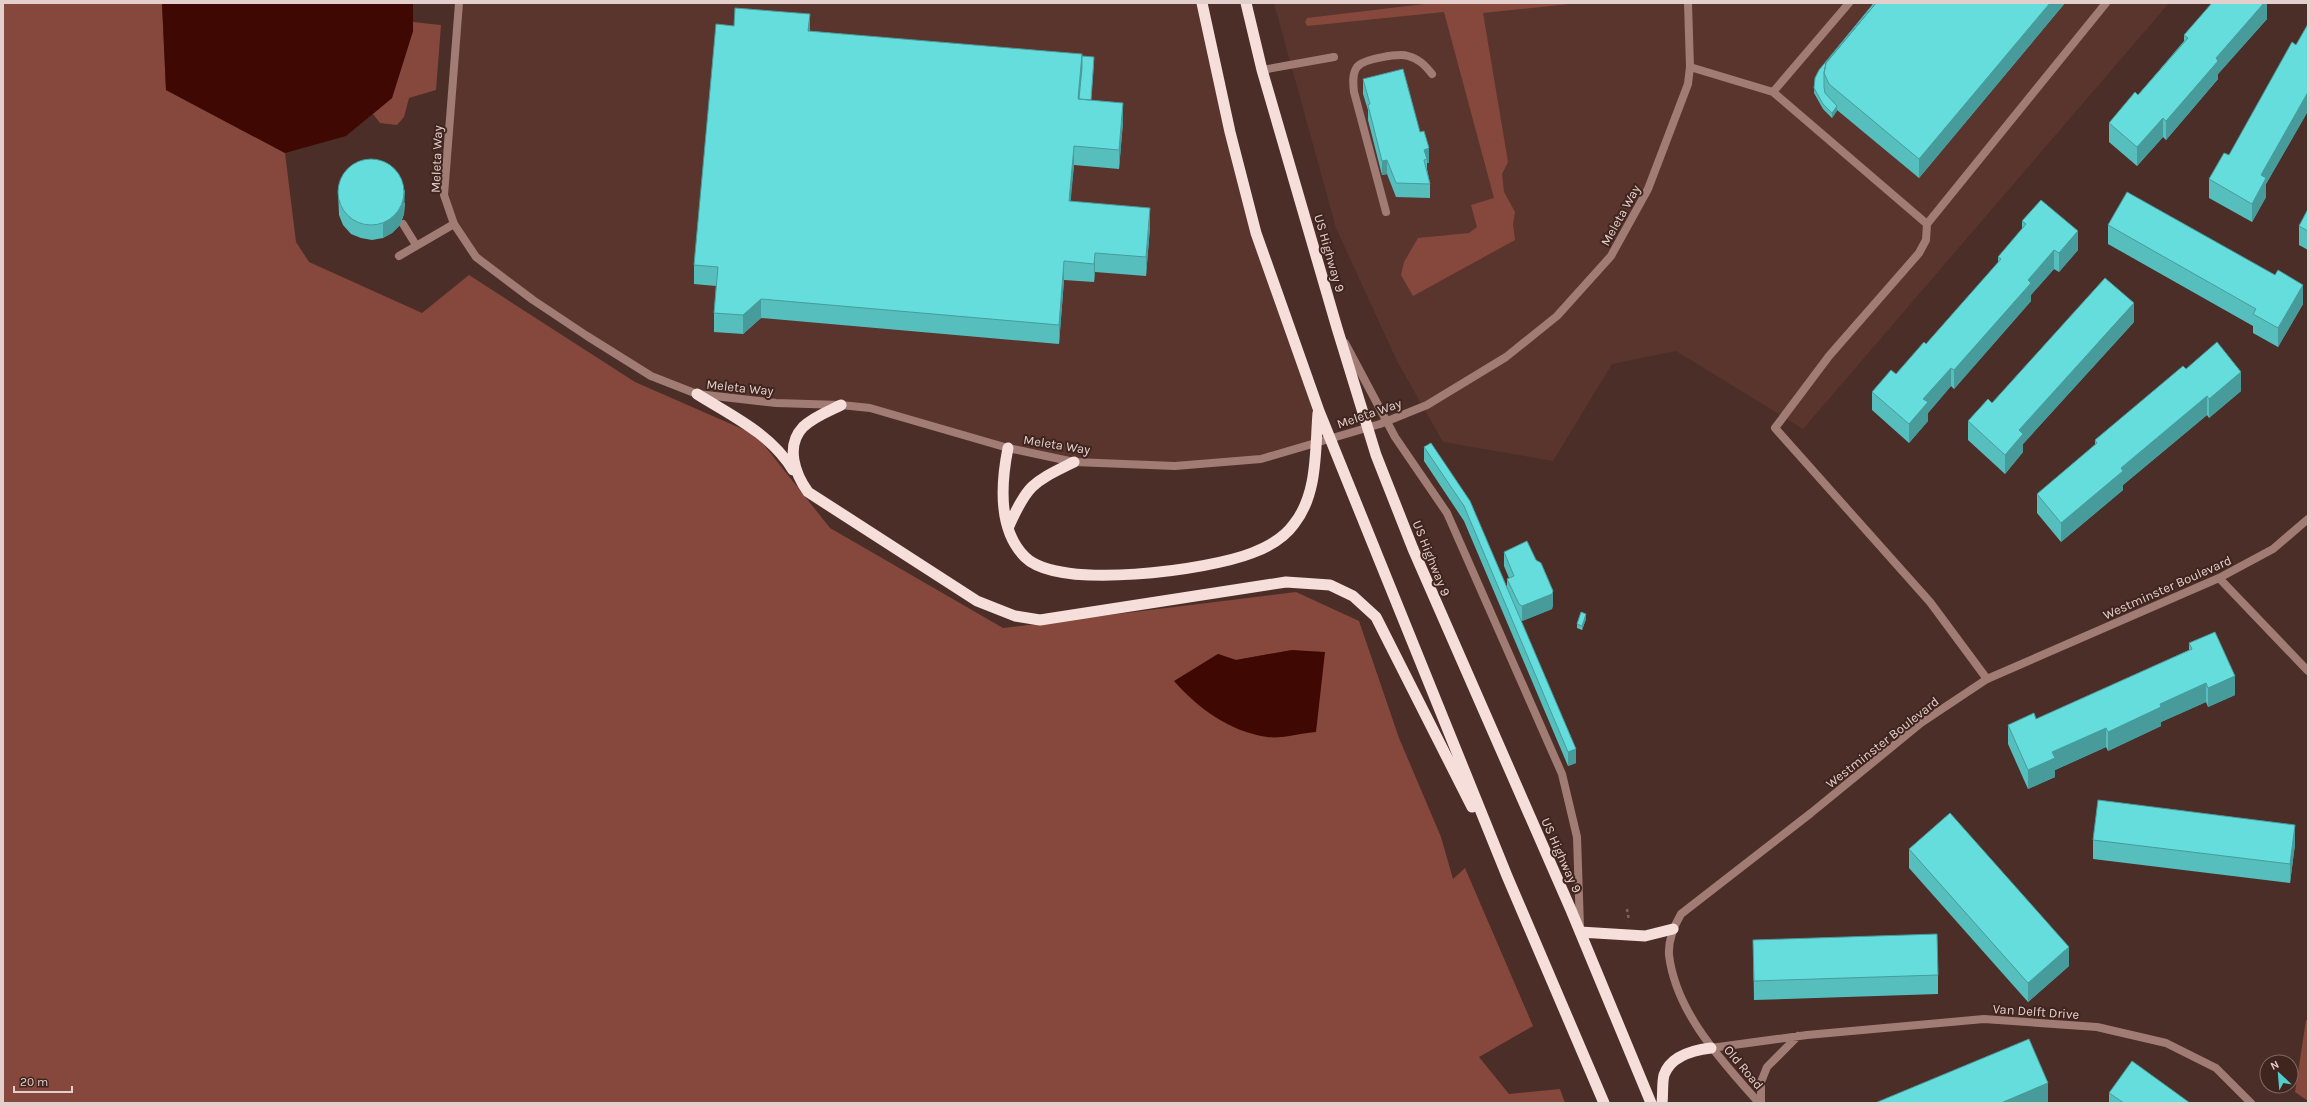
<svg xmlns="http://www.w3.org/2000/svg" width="2311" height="1106" font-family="Karla,sans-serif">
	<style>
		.built { fill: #5a352e }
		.green { fill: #86483c; fill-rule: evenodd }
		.water { fill: #400802 }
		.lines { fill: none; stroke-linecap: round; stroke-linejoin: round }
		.path { stroke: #7e645f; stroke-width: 2.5; stroke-dasharray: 3 3; stroke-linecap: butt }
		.service { stroke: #a17c74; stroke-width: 8 }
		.minor { stroke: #a17c74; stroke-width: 8 }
		.trunk { stroke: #f6deda; stroke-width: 11 }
		.wall { fill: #57bebe }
		.shaded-wall { fill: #479b9b }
		.building { fill: #65dddd; stroke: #479b9b }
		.labels { text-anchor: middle; stroke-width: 4; stroke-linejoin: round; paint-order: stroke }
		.street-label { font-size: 13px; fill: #e3d0cc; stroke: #40241e }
	</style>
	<rect width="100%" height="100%" fill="#4b2e28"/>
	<path class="built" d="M459 3H1202L1256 233 1319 411 1322 442 1290 452 1175 466 1074 462 870 408 697 394 651 376 476 257 454 224 444 195Z
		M1274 3H2169L1803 429 1676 351 1612 364 1553 461 1443 442 1397 361 1336 228Z"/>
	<path class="green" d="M3 3H162L166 90 285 153 296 242 309 262 422 313 469 275 635 382 756 435 830 528 1003 628 1296 592 1359 621 1399 738 1441 837 1453 879 1465 868 1533 1026 1479 1057 1509 1094 1560 1089 1565 1103H3ZM1292 650 1175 681 1218 654 1236 660Z
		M1433 3H1579L1483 13 1508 162 1502 174 1504 192 1515 212 1513 224 1515 240 1413 296 1401 275 1404 262 1418 238 1469 233 1477 227 1471 205 1494 198 1444 12 1317 25 1307 26 1305 22 1307 18Z
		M413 22 441 25 436 90 409 98 404 117 397 125 380 123 373 114 392 98 413 31Z
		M2306 1020H2308V1101L2295 1092Z"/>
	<path class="water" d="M162 3H413V31L392 98 346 136 285 153 166 90Z
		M1292 650 1325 652 1316 732C1301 733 1282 739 1267 737 1229 731 1199 709 1174 681L1218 654 1236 660Z"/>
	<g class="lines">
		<path class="path" d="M1627 909 1629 921"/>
		<path class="service" d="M1849 3 1773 92 1927 224 1926 240 1919 253 1829 356 1775 428 1930 602 1987 679
			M1690 67 1773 92
			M1262 70 1334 57
			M1386 212 1354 92C1353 84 1352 74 1357 67 1363 59 1399 53 1408 56 1419 59 1425 65 1432 74
			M403 224 416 245
			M1927 224 2106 3
			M399 256 454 224
			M1345 343 1395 437 1447 513 1562 774 1577 837 1580 927"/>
		<path class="minor" d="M459 3 444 195 454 224 476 257 533 300 587 336 651 376 697 394 776 403 841 405 870 408 1008 448 1074 462 1175 466 1261 459 1380 424 1427 405 1506 357 1557 316 1611 256 1648 189 1688 84 1690 67 1688 3
			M2219 578 2308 671
			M1711 1048 1807 1035 1984 1019 2097 1027 2166 1043 2216 1068 2251 1103
			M1759 1103C1722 1061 1676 1013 1669 955 1668 940 1674 926 1681 914L1811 813 1921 723 1987 679 2219 578 2273 549 2308 519
			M1761 1103V1082L1767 1067 1798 1036"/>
		<path class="trunk" d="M1202 3 1230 132 1256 233 1319 411 1507 876 1604 1103
			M1246 3 1262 70 1337 328 1376 455 1413 549 1571 910 1651 1103
			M697 394C732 416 770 433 793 470
			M841 405C829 411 813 417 803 427 785 446 795 474 808 492L977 601 1015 616 1040 620 1286 582 1330 585 1353 596 1376 617 1472 807
			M1008 448C1001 483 997 529 1025 557 1059 591 1209 570 1252 553 1268 547 1284 538 1294 524 1318 494 1315 450 1318 413
			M1009 526C1028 483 1034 482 1074 462
			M1580 932 1645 936 1673 929
			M1662 1103C1663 1094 1662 1083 1664 1075 1671 1055 1694 1050 1711 1048"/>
	</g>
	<path class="wall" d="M1874 3H2065L1919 178 1837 110 1832 118 1823 109 1814 93 1815 78Z
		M2267 3V19L2218 74V79L2166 140 2163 137 2137 166 2109 142V123L2138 95 2184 41V35Z
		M2308 24V111L2266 184V197L2252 222 2209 198V179L2229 155 2296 45Z
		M810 31 1082 56 1094 62 1091 100 1123 122 1119 169 1074 165 1070 201 1150 227 1146 276 1095 272 1094 282 1064 280 1059 344 761 318 743 334 714 332V313L716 286 694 284V265Z
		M1363 79 1420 132 1429 163H1427V169L1430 184V198L1396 197 1387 174 1382 175 1368 120V110L1363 94Z
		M338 190 405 203 404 214 400 225 392 233 383 238 372 240 361 238 351 234 343 225 339 215Z
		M2308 209V250L2299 245V226Z
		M2022 221 2078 250 2059 272 2054 269 2031 295V301L1954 389 1951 386 1928 413V421L1909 443 1872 410V392L1896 374 1926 344 1998 263V257L2022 229Z
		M2108 225 2303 304 2278 347 2253 333V326L2108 244Z
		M2134 322 2023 444V452L2005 474 1968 440V421L1992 403Z
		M2186 369 2241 391 2209 418 2207 415 2123 485V490L2061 542 2037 513V494L2095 445V440Z
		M1431 443 1507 589V579L1509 578 1504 566V552L1553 605 1552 609 1522 621 1520 620 1576 763 1568 766 1464 521 1424 461V447Z
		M1586 619 1582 630 1577 628V624Z
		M2189 643 2235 695 2208 707 2206 702 2161 722V726L2108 751 2106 747 2055 770V777L2028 789 2008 744V725L2036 719 2189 650Z
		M2093 840 2295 844 2290 883 2093 859Z
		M1909 849 2069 966 2028 1002 1909 868Z
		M1753 940 1938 975V994L1754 1000Z
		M2109 1093 2190 1103H2109Z"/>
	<path class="shaded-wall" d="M2050 3H2065L1919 178V159Z
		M2264 3H2267V19L2218 74V79L2166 140V121L2216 58Z
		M810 14V33L808 31Z
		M1082 54V73L1078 113V99Z
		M2308 92V111L2266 184V197L2252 222V204L2261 175Z
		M1123 103V122L1119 169V150Z
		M1837 106V111L1832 118V113Z
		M2163 118V137L2137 166V147Z
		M1074 146V165L1069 220V201Z
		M1429 148V163H1427V159L1424 150Z
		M1387 160V174L1382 175V161Z
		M405 189 404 214 400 225 392 233 383 238V224Z
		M1150 208V227L1146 276V257Z
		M2078 231V250L2059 272V253Z
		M2054 250V269L2031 295V301L1954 389V370L2028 280Z
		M1095 253V272L1094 282V264Z
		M1064 261V280L1059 344V325Z
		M2303 285V304L2278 347V328Z
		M761 299V318L743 334V315Z
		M2134 303V322L2023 444V452L2005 474V455L2019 430Z
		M1951 368V386L1928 413V421L1909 443V424L1923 399Z
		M2241 372V391L2209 418V399Z
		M2207 396V415L2123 485V490L2061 542V523L2121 468Z
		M1553 591V605L1552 609 1522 621V606Z
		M1586 614V619L1582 630V626Z
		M2235 676V695L2208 707V688Z
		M2206 683V702L2161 722V726L2108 751V732L2160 704Z
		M2106 728V747L2055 770V777L2028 789V770L2052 752Z
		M1576 749V763L1568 766V752Z
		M2295 825V844L2290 883V864Z
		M2069 947V966L2028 1002V983Z
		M2048 1083V1102L2046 1103H2001Z"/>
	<path class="building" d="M1874 3H1876L1826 63 1824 73V87L1825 93 1837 106 1832 113 1823 104 1814 88 1815 78 1819 70Z
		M1876 3H2050L1919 159 1829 84 1824 73 1826 63Z
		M2212 3H2264L2216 58 2218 61 2166 121 2163 118 2137 147 2109 123 2135 92 2138 95 2188 38 2184 35Z
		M735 8 810 14 808 31 1082 54 1078 99 1123 103 1119 150 1074 146 1069 201 1150 208 1146 257 1095 253 1094 264 1064 261 1059 325 761 299 743 315 714 313 718 267 694 265 716 24 734 26Z
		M2308 24V92L2261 175 2266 178 2252 204 2209 179 2224 153 2229 155 2292 42 2296 45Z
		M1082 56 1094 57 1091 100 1079 99 1082 68Z
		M1403 69 1420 132 1424 131 1429 148 1424 150 1427 159 1424 160 1430 184 1396 183 1387 160 1382 161 1368 105 1370 104 1363 79Z
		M338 192a33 33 0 1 1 66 0a33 33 0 1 1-66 0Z
		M2127 192 2275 275 2278 270 2303 285 2278 328 2253 314 2256 309 2108 225Z
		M2041 200 2078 231 2059 253 2054 250 2028 280 2031 283 1954 370 1951 368 1923 399 1928 402 1909 424 1872 392 1891 370 1896 374 1924 342 1926 344 2001 259 1998 257 2026 224 2022 221Z
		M2308 209V231L2299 226Z
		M2105 278 2134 303 2019 430 2023 434 2005 455 1968 421 1988 399 1992 403Z
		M2217 342 2241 372 2209 399 2207 396 2121 468 2123 471 2061 523 2037 494 2097 443 2095 440 2183 366 2186 369Z
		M1431 443 1470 501 1576 749 1568 752 1464 506 1424 447Z
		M1527 541 1536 560 1541 563 1553 591 1552 594 1522 606 1519 604 1507 579 1514 576 1504 552Z
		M1581 612 1586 614 1582 626 1577 624Z
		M2215 632 2235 676 2208 688 2206 683 2160 704 2161 707 2108 732 2106 728 2052 752 2055 758 2028 770 2008 725 2034 713 2036 719 2192 649 2189 643Z
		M2098 800 2295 825 2290 864 2093 840Z
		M1950 813 2069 947 2028 983 1909 849Z
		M1937 934 1938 975 1754 981 1753 940Z
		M2029 1039 2048 1083 2001 1103H1875Z
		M2132 1061 2190 1103H2124L2109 1093Z"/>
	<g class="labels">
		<g class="street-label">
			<text transform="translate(436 159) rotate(-88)" y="5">Meleta Way</text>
			<text transform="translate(1620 215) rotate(-61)" y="5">Meleta Way</text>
			<text transform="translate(1330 253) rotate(74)" y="5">US Highway 9</text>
			<text transform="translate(740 387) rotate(6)" y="5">Meleta Way</text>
			<text transform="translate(1369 413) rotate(-19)" y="5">Meleta Way</text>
			<text transform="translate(1057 444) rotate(9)" y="5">Meleta Way</text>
			<text transform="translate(1432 558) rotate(68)" y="5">US Highway 9</text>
			<text transform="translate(2167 587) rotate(-24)" y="5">Westminster Boulevard</text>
			<text transform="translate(1882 742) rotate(-38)" y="5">Westminster Boulevard</text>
			<text transform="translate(1562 855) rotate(66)" y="5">US Highway 9</text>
			<text transform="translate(2036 1011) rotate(4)" y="5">Van Delft Drive</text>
			<text transform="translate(1744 1067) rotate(50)" y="5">Old Road</text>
		</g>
	</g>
	<rect width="2311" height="1106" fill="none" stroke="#e3d0cc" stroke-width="8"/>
	<g transform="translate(2279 1074) rotate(334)"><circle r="19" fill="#40241e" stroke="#816964"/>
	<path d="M0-3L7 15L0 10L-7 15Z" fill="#52cdce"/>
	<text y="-6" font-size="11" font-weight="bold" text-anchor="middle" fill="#e3d0cc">N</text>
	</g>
	<path d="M14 1086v6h58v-6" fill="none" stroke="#e3d0cc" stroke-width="2"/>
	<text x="20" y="1086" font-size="12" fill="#e3d0cc" stroke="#40241e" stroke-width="3" paint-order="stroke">20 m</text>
</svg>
